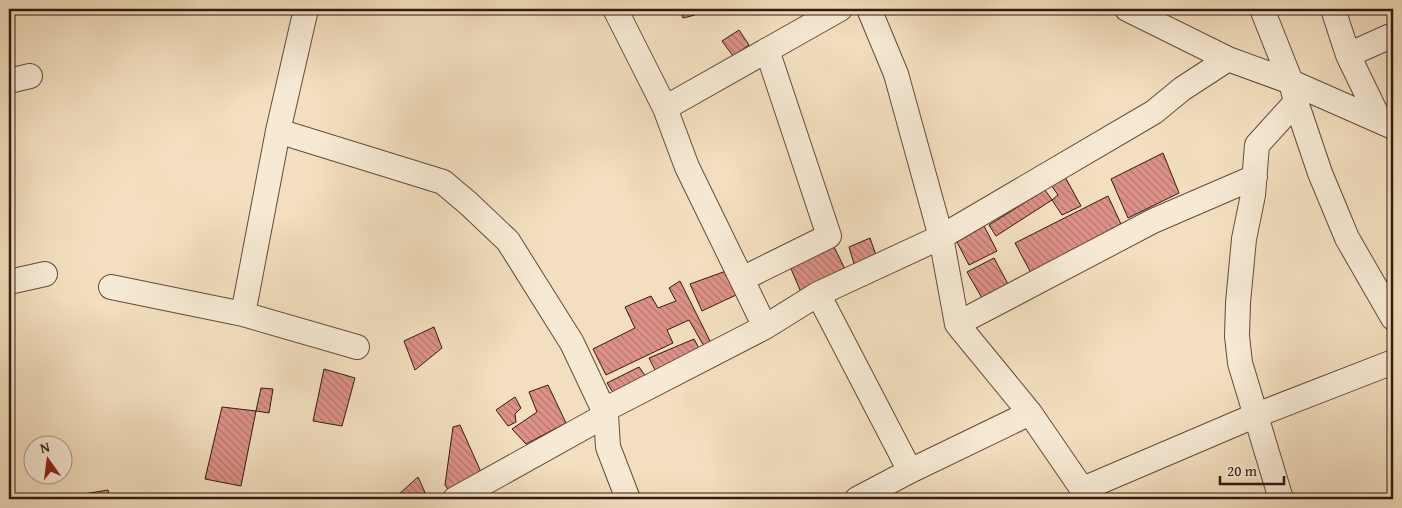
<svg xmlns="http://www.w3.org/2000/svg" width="1402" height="508" font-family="'Gentium Book Plus',serif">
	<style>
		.building { fill: url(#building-back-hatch); stroke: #311b0f }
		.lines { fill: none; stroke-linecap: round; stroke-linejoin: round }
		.minor-casing { stroke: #624c3b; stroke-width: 26 }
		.minor { stroke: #f7ead5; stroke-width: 24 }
	</style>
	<defs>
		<pattern id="building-back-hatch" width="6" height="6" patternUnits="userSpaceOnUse" patternTransform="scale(1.25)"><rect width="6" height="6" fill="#dd9188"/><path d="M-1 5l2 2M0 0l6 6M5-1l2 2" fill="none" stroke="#b4766e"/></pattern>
	</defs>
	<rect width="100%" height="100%" fill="#f3dfbf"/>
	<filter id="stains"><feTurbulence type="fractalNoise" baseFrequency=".004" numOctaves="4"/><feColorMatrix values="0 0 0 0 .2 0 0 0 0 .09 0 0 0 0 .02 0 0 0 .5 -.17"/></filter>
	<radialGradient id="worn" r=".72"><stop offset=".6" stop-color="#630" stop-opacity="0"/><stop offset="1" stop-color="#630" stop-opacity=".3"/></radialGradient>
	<path class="building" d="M679 9H692L695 15 683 18Z
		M739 30 749 45 733 56 722 41Z
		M1163 153 1179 193 1128 218 1111 179Z
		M1064 175 1081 206 1062 215 1052 200 1058 195 1049 182Z
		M1045 190 1052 200 996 236 989 225Z
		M1108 196 1121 224 1031 273 1015 243Z
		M984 226 997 251 969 265 957 242Z
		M870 238 877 258 855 267 849 247Z
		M832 243 848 275 803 297 789 264Z
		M994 258 1008 284 982 298 967 272Z
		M726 271 736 295 702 311 690 284Z
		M680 281 712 345 705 348 689 320 667 330 673 343 606 375 593 349 635 328 625 307 651 296 658 308 676 301 669 288Z
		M434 327 442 348 415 370 404 341Z
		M694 339 700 350 656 372 649 358Z
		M639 367 647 378 614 394 607 383Z
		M324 369 355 378 342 426 313 421Z
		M548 385 566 423 526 444 512 429 537 412 529 392Z
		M261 388 273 389 269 413 256 411Z
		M515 397 521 408 515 414 516 422 508 426 496 410Z
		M222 407 256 411 241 486 205 479Z
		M460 425 481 472 451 494 445 485 453 427Z
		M418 477 428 499H400L398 495Z
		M108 490 110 499H53Z"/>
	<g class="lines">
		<g class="minor-casing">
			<path id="minor" d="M615 9 665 108 687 167 765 327
				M869 9 896 74 941 237 957 324 1030 413 1089 499
				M1127 9 1228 59 1291 82 1393 127
				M1262 9 1291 82 1296 102 1320 173 1347 238 1393 318
				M1333 9 1348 55 1380 121
				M1348 55 1393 35
				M9 81 30 76
				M665 108 840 9
				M278 131 443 182 469 204 508 241 572 343 606 415 608 447 628 499
				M742 279 829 236 767 50
				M9 282 45 274
				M111 287 243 314 357 347
				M818 294 910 471
				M243 314 278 131 306 9
				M957 324 1153 221 1255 177
				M1083 489 1254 416 1393 362
				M455 499 606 415 608 408 765 327 818 294 941 237 1154 112 1182 89 1228 59
				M857 499 910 471 1030 413
				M1281 499 1240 363 1237 336 1238 303 1244 239 1253 195 1257 145 1296 102"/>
		</g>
		<use href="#minor" class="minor"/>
	</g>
	<rect width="1402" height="508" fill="none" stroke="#f3dfbf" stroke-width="30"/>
	<rect x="10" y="10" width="1382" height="488" fill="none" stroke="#311b0f" stroke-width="2.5"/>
	<rect x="15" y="15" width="1372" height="478" fill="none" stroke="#311b0f"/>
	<g transform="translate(48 460) rotate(346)"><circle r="24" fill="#f7ead5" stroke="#a89786"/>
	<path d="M0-4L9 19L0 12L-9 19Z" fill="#8f2418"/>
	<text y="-8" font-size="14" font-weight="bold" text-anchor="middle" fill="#311b0f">N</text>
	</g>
	<path d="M1220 476v8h64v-8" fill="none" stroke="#311b0f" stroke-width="2.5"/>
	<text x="1227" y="476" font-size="15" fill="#311b0f" stroke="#f7ead5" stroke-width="4" paint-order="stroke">20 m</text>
	<rect width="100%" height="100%" filter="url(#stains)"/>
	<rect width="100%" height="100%" fill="url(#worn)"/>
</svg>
